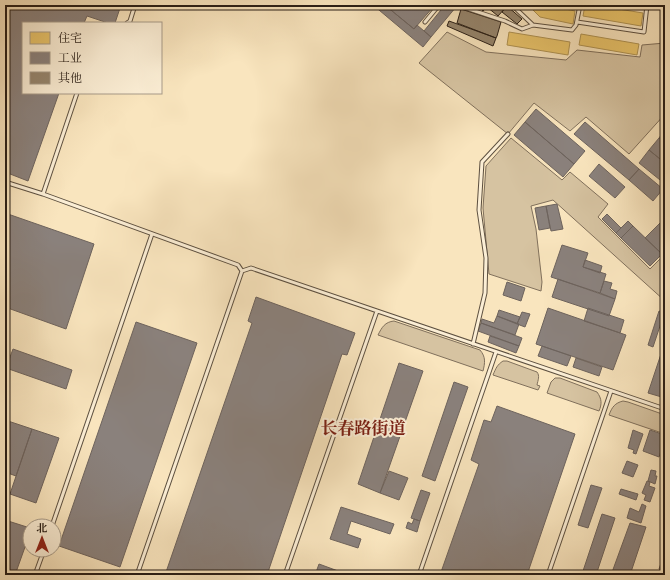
<svg xmlns="http://www.w3.org/2000/svg" width="670" height="580" font-family="'IM FELL French Canon','Noto Serif SC',serif">
	<style>
		.green { fill: #d6c3a1; stroke: #80705c }
		.homes { fill: #e9c46a; stroke: #af9251 }
		.industry { fill: #8a817c; stroke: #6d635d }
		.building { fill: #95856d; stroke: #291e16 }
		.lines { fill: none; stroke-linecap: round; stroke-linejoin: round }
		.lane-casing { stroke: #5d5040; stroke-width: 5 }
		.lane { stroke: #fbeed5; stroke-width: 3 }
		.labels { text-anchor: middle; stroke-width: 4; stroke-linejoin: round; paint-order: stroke }
		.district-label { font-size: 17px; font-weight: bold; fill: #7a1f14; stroke: #fbeed5 }
	</style>
	<rect width="100%" height="100%" fill="#f9e5be"/>
	<filter id="stains"><feTurbulence type="fractalNoise" baseFrequency=".005" numOctaves="4"/><feColorMatrix values="0 0 0 0 .2 0 0 0 0 .09 0 0 0 0 .02 0 0 0 .5 -.17"/></filter>
	<radialGradient id="worn" r=".72"><stop offset=".6" stop-color="#630" stop-opacity="0"/><stop offset="1" stop-color="#630" stop-opacity=".3"/></radialGradient>
	<path class="green" d="M447 32 486 52 566 60 577 50 640 57 642 45 665 43V114L629 154 586 117 570 131 534 103 508 134 419 63Z
		M511 138 562 180 570 172 608 204 598 217 650 269 661 258 665 262V301L553 200 531 206 536 229 542 282 541 291 489 274 483 208 486 166Z
		M394 321 480 350C486 357 485 363 483 371L378 335C382 327 385 322 394 321Z
		M503 361H507L537 372C540 376 538 380 537 385L540 386 538 390 493 375C496 368 497 365 503 361Z
		M555 378H560L597 392C602 399 602 404 599 411L547 393 551 382Z
		M623 401 628 402 665 415V434L609 415C612 407 615 403 623 401Z"/>
	<path class="homes" d="M528 5H546L575 11 573 24 540 17Z
		M585 5H594L643 13 641 26 583 16Z
		M509 32 570 42 568 55 507 45Z
		M581 34 639 44 637 55 579 45Z"/>
	<path class="industry" d="M5 5H121L115 23H108L87 16 84 23H23V93H59L28 181 5 172Z
		M373 5H387L386 6 414 29 417 25 431 37 423 47Z
		M387 5H433L434 6 414 29 386 6Z
		M445 5H453L456 7 431 37 424 31Z
		M536 109 585 151 574 164 525 122Z
		M525 122 574 164 563 177 514 135Z
		M585 122 639 169 629 180 574 134Z
		M665 130V143L659 138Z
		M659 138 665 143V163L649 150Z
		M649 150 665 163V184L639 163Z
		M599 164 625 187 615 198 589 176Z
		M639 169 663 189 653 201 629 180Z
		M557 204 563 229 551 231 546 206Z
		M546 206 550 228 539 230 535 208Z
		M5 213 94 244 66 329 5 307Z
		M607 214 621 228 616 233 602 219Z
		M665 218V233L664 234 665 235V251L662 254 645 238Z
		M628 221 633 226 621 238 616 233Z
		M633 226 662 254 650 266 621 238Z
		M562 245 588 253 583 267 606 274 600 293 551 277Z
		M585 260 602 266 600 273 583 267Z
		M558 279 615 299 609 316 552 297Z
		M604 281 612 283 610 289 617 291 615 299 600 293Z
		M507 282 525 288 521 301 503 295Z
		M256 297 355 333 347 355 342 354 267 575H165L252 323 248 321Z
		M548 308 626 335 613 370 536 344Z
		M588 308 624 320 620 333 584 321Z
		M499 310 520 317 517 324 497 316Z
		M659 311 665 313V321L662 320 653 347 648 345Z
		M522 312 530 314 525 327 517 324Z
		M497 316 519 324 515 335 481 323 482 319 494 323Z
		M136 322 197 343 120 567 59 546Z
		M481 323 522 338 519 346 478 331Z
		M490 336 519 346 516 353 488 342Z
		M665 342V398L648 393Z
		M542 346 571 356 567 366 538 356Z
		M13 349 72 370 66 389 6 368Z
		M576 358 602 367 599 376 573 367Z
		M399 363 423 371 380 493 358 484Z
		M454 382 468 387 435 481 422 476Z
		M497 406 575 434 527 575H440L479 464 471 460 484 420 491 422Z
		M5 420 32 429 16 476 5 472Z
		M32 429 59 438 36 503 10 494Z
		M633 430 643 434 636 454 633 453 634 450 628 448Z
		M650 430 665 435V439L659 457 643 451Z
		M627 461 638 465 633 477 622 473Z
		M651 470 656 471 655 476H657L655 484 648 481Z
		M389 471 408 478 399 500 380 493Z
		M647 481 650 482 649 486 655 488 650 502 644 500 646 495 642 493Z
		M591 485 602 488 588 528 578 525Z
		M621 489 638 494 636 500 619 494Z
		M421 490 430 493 420 521 411 518Z
		M642 504 646 506 641 523 627 518 630 508 639 512Z
		M341 507 394 524 390 534 351 521 347 534 361 539 358 548 330 539Z
		M602 514 615 518 596 575H595L583 571Z
		M414 519 420 521 417 532 406 528 408 522 412 524Z
		M5 520 30 528V533L15 575H5Z
		M630 523 646 527 630 575H611Z
		M665 552V571L659 569Z
		M319 564 349 575H315Z
		M658 571 665 573V575H657Z"/>
	<path class="building" d="M477 5H506L507 6 498 16 487 7 483 11Z
		M507 6 522 19 517 24 502 12Z
		M461 9 501 22 497 36 496 38 457 23Z
		M449 21 496 38 493 46 447 26Z"/>
	<g class="lines">
		<g class="lane-casing">
			<path id="lane" d="M461 5 463 7 505 21 522 29 533 25
				M512 5 533 25 572 30 576 25 580 5
				M633 5 647 7
				M425 22 439 5
				M577 22 644 32 647 5
				M127 23 130 21 135 5
				M5 182 43 194 238 265 242 271
				M43 194 77 93
				M242 271 251 268 665 409
				M473 344 485 293 486 258 479 210 482 162 508 134
				M52 526 152 234
				M35 575 44 550
				M137 575 242 271
				M285 575 377 311
				M419 575 496 352
				M548 575 611 391"/>
		</g>
		<use href="#lane" class="lane"/>
	</g>
	<g class="labels">
		<g class="district-label">
			<text x="363" y="434">长春路街道</text>
		</g>
	</g>
	<rect width="670" height="580" fill="none" stroke="#f9e5be" stroke-width="20"/>
	<rect x="6" y="6" width="658" height="568" fill="none" stroke="#291e16" stroke-width="2"/>
	<rect x="10" y="10" width="650" height="560" fill="none" stroke="#291e16"/>
	<rect x="22" y="22" width="140" height="72" fill="#fbeed5" stroke="#a79b89"/>
	<rect x="30" y="32" width="20" height="12" fill="#e9c46a" stroke="#a79b89"/>
	<text x="58" y="42" font-size="12" fill="#291e16">住宅</text>
	<rect x="30" y="52" width="20" height="12" fill="#8a817c" stroke="#a79b89"/>
	<text x="58" y="62" font-size="12" fill="#291e16">工业</text>
	<rect x="30" y="72" width="20" height="12" fill="#95856d" stroke="#a79b89"/>
	<text x="58" y="82" font-size="12" fill="#291e16">其他</text>
	<g transform="translate(42 538)"><circle r="19" fill="#fbeed5" stroke="#a79b89"/>
	<path d="M0-3L7 15L0 10L-7 15Z" fill="#8f2418"/>
	<text y="-6" font-size="11" font-weight="bold" text-anchor="middle" fill="#291e16">北</text>
	</g>
	<rect width="100%" height="100%" filter="url(#stains)"/>
	<rect width="100%" height="100%" fill="url(#worn)"/>
</svg>
